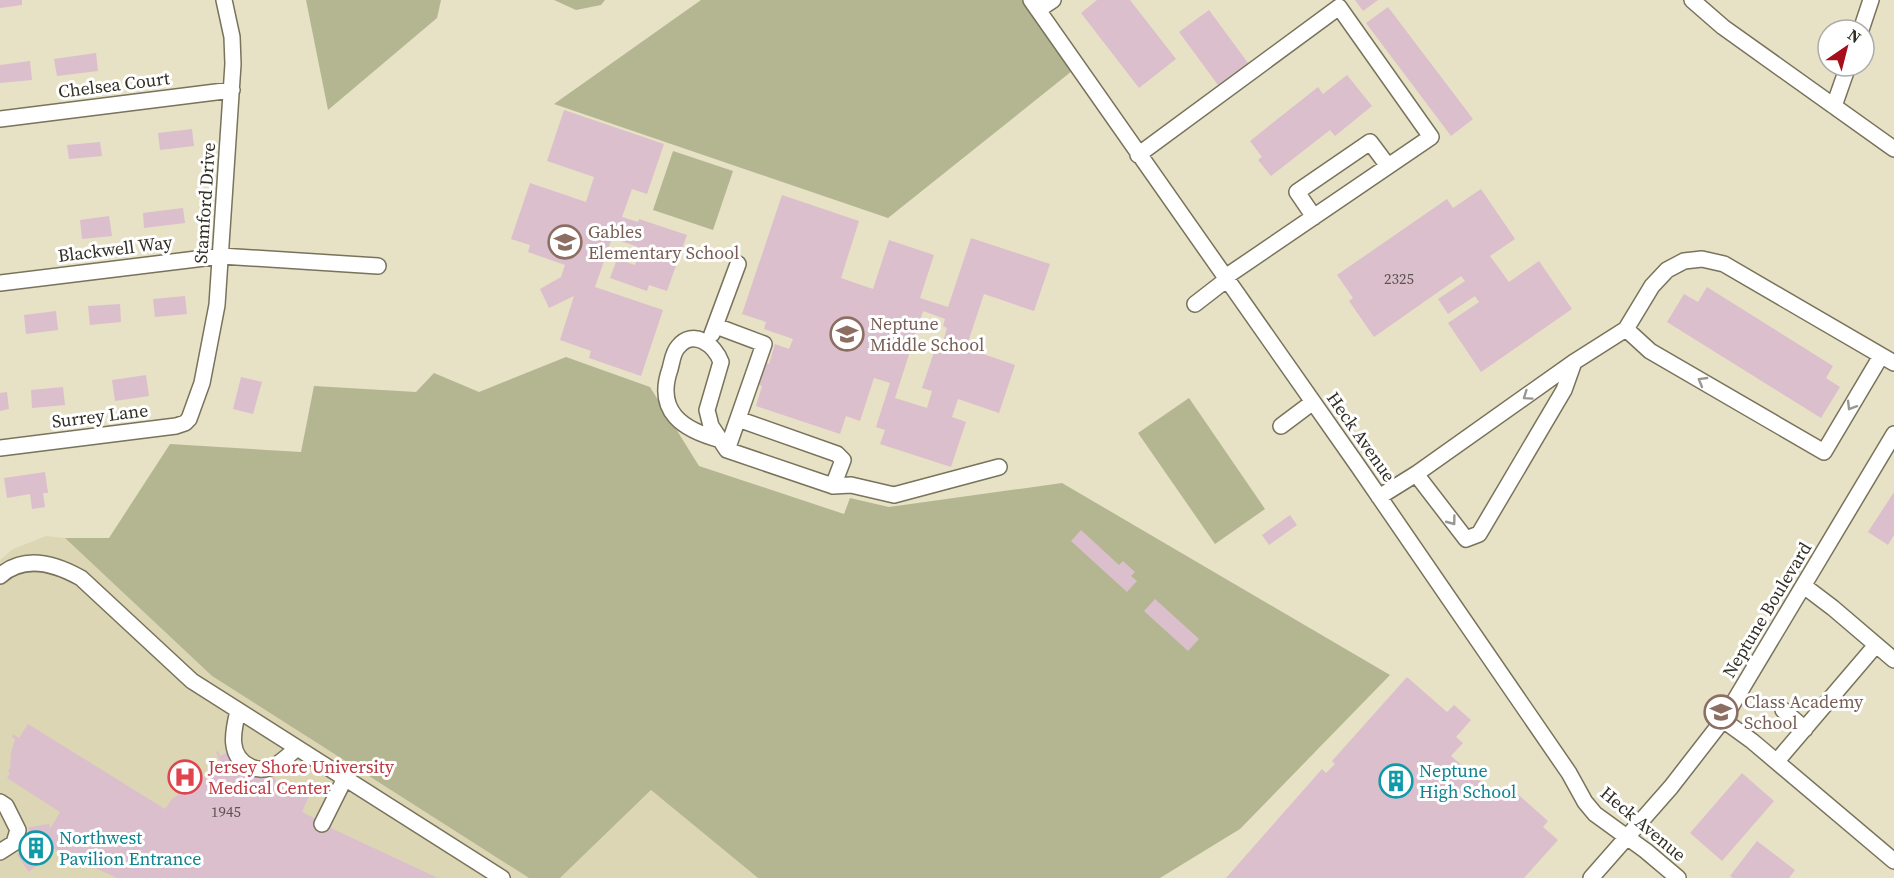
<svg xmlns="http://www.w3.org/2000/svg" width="1894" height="878" font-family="'Source Serif 4',serif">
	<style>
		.built { fill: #ddd6b4 }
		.green { fill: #b4b691 }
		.building { fill: #dbbfcc; fill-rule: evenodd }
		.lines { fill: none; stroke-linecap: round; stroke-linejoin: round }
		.minor-casing { stroke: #78735b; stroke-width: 18 }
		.minor { stroke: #fff; stroke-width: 15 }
		.oneway { stroke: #989792 }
		.labels { text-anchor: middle; stroke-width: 6; stroke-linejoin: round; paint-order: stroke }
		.number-label { font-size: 15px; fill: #5c534f }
		.street-label { font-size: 18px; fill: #312f25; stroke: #fff }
		.education-label { font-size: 18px; fill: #785e54; stroke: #fff; text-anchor: start }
		.health-label { font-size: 18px; fill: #be3a42; stroke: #fff; text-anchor: start }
		.culture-label { font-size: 18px; fill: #0d838f; stroke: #fff; text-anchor: start }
	</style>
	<rect width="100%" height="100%" fill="#e7e1c6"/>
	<path class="built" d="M46 536 65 538 212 676 529 878H0V560L13 549Z
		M651 790 758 878H560Z"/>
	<path class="green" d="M306 0H441L437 18 328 110Z
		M554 0H605L601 5 576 10Z
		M701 0H1032L1077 67 888 218 554 104Z
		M673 151 733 171 713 230 653 210Z
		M566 357 650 387 699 466 844 514 850 498 889 507 1062 483 1390 675 1240 829 1160 878H758L651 790 560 878H529L212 676 65 538H109L170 444 301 452 314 386 416 392 434 373 479 392Z
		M1189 398 1265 509 1215 544 1138 433Z"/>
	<path class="building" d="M0 0H22V5L0 8Z
		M1097 0H1130L1176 59 1139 88 1081 13Z
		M1355 0H1378L1363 11Z
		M1388 7 1473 119 1451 136 1366 23Z
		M1209 10 1248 63 1218 85 1179 32Z
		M96 53 98 71 57 76 54 59Z
		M30 61 32 80 0 83V65Z
		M1347 75 1372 106 1335 136 1330 130 1271 176 1258 160 1262 157 1250 141 1318 87 1323 94Z
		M564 110 664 144 647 194 632 189 622 217 638 222 639 219 687 235 667 291 649 285 647 291 610 278 617 259 635 265 641 248 612 238 595 287 663 310 641 376 589 358 591 351 560 340 574 296 549 308 540 289 561 277 565 265 528 252 530 245 511 239 530 183 586 202 594 177 547 161Z
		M192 129 194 146 160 150 158 133Z
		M100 142 102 156 69 159 67 145Z
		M1481 189 1515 239 1490 256 1509 282 1539 261 1572 309 1481 372 1448 323 1479 302 1475 296 1448 314 1438 299 1465 281 1461 276 1374 337 1349 301 1353 298 1337 275 1447 199 1453 208Z
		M782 195 859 221 841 278 873 289 889 240 934 255 920 298 948 307 971 238 1050 264 1034 311 984 294 966 348 1015 365 999 413 958 399 952 417 966 422 951 467 880 444 885 430 876 427 890 383 874 378 860 421 846 416 840 434 756 406 762 386 757 384 764 362 769 364 775 344 789 349 793 339 764 329 766 322 742 314ZM923 311 945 319 943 326 947 328 943 342 938 340 922 388 932 391 927 408 895 398Z
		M183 208 185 223 144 228 143 213Z
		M109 216 112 236 82 239 80 220Z
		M1707 287 1833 366 1826 378 1840 387 1821 418 1667 322 1684 294 1698 302Z
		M185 296 187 314 155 317 153 299Z
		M120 304 121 322 90 325 88 306Z
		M56 311 58 330 26 334 24 315Z
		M146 375 149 396 115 401 112 380Z
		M241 377 262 382 253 414 233 409Z
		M63 387 65 405 32 408 31 390Z
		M7 392 9 409 0 411V393Z
		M45 472 48 493H43L45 507 32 509 30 494 7 498 4 478Z
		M1894 492V535L1888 545 1868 532Z
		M1290 515 1297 525 1269 545 1262 535Z
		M1081 530 1119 565 1123 561 1135 572 1131 576 1137 581 1127 592 1071 541Z
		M1155 599 1199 639 1188 651 1144 611Z
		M1407 677 1447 712 1454 705 1471 720 1456 737 1463 743 1451 756 1502 800 1512 789 1548 821 1543 827 1558 840 1524 878H1226L1322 769 1326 773 1335 764 1332 761Z
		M28 724 165 809 172 799 222 765 216 752 218 751 220 756 236 748 242 758 270 765 276 782 280 781 310 794 302 812 318 820V822L438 878H117L48 846 41 861 29 872 17 855 27 843 29 827 49 824 50 829 60 812 7 778 10 773 8 772 10 768 11 753 15 739 12 737 13 734 19 738Z
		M1742 773 1774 801 1722 861 1690 833Z
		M1757 841 1795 870 1789 878H1733L1730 876Z"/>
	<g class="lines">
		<g class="minor-casing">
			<path id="minor" d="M1031 0 1358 466 1569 773 1585 802 1595 814 1646 851 1678 878
				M1692 0 1723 27 1894 149
				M1038 10 1053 0
				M1861 30 1871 0
				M1834 106 1848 66
				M0 119 232 90
				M1138 155 1339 7 1431 137 1224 278
				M1314 217 1297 192 1370 142 1388 166
				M0 283 221 256 378 266
				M1195 304 1226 280
				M716 326 764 344 727 450 833 486 851 485 894 495 999 467
				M1626 329 1650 351 1824 452 1881 356
				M712 334 738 264
				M1574 362 1564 390 1479 534 1466 539 1416 474 1574 362 1626 329 1652 286 1667 270 1684 261 1702 259 1724 264 1894 363
				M738 419 837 454 843 460 833 486
				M1281 426 1313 402
				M721 440C683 430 655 412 670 369 672 362 673 352 678 347 693 328 715 345 721 362L707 410 711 426 727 450
				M0 448 176 426 185 423 189 419 202 383 217 305 233 64 232 37 224 0
				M1379 497 1416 474
				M0 576C24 554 56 564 81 578L192 681 502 878
				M1804 586 1833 608 1894 660
				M1783 710 1805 729
				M238 711C233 731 227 757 251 767 258 770 267 770 274 766 282 762 290 754 297 748
				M1723 720 1752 741 1894 861
				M1777 761 1876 645
				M0 802 6 806 18 830 14 843 0 852
				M322 824 345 778
				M1591 878 1671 787 1723 720 1894 434"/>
		</g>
		<use href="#minor" class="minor"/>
	</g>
	<defs><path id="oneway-chevron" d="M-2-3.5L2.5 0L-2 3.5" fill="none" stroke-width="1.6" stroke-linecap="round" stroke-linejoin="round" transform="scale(1.5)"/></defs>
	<g class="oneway">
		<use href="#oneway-chevron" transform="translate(1702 381) rotate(-150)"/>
		<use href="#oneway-chevron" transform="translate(1527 396) rotate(145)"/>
		<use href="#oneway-chevron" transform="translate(1851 406) rotate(121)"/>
		<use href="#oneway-chevron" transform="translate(1452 521) rotate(53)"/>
	</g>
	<defs>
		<g id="school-ring" transform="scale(1.725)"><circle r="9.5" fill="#fff" stroke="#8d6e63" stroke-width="1.5"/><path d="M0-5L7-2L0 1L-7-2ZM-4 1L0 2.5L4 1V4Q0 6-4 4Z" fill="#8d6e63"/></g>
		<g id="hospital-ring" transform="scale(1.725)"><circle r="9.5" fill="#fff" stroke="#e0444e" stroke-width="1.5"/><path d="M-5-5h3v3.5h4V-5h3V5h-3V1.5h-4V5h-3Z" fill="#e0444e"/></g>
		<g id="building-ring" transform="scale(1.725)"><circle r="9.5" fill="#fff" stroke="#0f9aa8" stroke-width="1.5"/><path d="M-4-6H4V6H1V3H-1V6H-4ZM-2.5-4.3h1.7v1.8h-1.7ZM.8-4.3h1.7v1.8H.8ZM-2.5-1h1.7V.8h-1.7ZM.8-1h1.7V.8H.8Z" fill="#0f9aa8"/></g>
	</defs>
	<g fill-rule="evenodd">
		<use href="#school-ring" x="565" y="242"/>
		<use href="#school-ring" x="847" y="334"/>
		<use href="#school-ring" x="1721" y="712"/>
		<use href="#hospital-ring" x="185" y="777"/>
		<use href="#building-ring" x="1396" y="781"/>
		<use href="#building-ring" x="36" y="848"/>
	</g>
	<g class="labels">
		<g class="number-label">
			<text x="1399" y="284">2325</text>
			<text x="226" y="817">1945</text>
		</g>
		<g class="street-label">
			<text transform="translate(114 85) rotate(-7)" y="6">Chelsea Court</text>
			<text transform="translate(205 203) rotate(-86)" y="6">Stamford Drive</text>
			<text transform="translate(115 249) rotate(-7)" y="6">Blackwell Way</text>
			<text transform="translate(100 416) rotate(-7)" y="6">Surrey Lane</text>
			<text transform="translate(1361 437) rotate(55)" y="6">Heck Avenue</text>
			<text transform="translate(1767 610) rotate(-59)" y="6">Neptune Boulevard</text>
			<text transform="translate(1643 824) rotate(40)" y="6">Heck Avenue</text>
		</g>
		<g class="education-label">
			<text x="588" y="238">Gables<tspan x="588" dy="21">Elementary School</tspan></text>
			<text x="870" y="330">Neptune<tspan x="870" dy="21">Middle School</tspan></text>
			<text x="1744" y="708">Class Academy<tspan x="1744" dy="21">School</tspan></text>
		</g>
		<g class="health-label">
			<text x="208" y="773">Jersey Shore University<tspan x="208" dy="21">Medical Center</tspan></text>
		</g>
		<g class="culture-label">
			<text x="1419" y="777">Neptune<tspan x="1419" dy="21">High School</tspan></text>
			<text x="59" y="844">Northwest<tspan x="59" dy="21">Pavilion Entrance</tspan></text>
		</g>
	</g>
	<g transform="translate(1846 48) rotate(35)"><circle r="28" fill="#ffffff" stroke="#adaca8" stroke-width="1.5"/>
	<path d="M0-4.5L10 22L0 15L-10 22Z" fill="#a50e1a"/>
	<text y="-9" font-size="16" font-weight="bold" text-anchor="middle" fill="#312f25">N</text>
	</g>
</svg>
